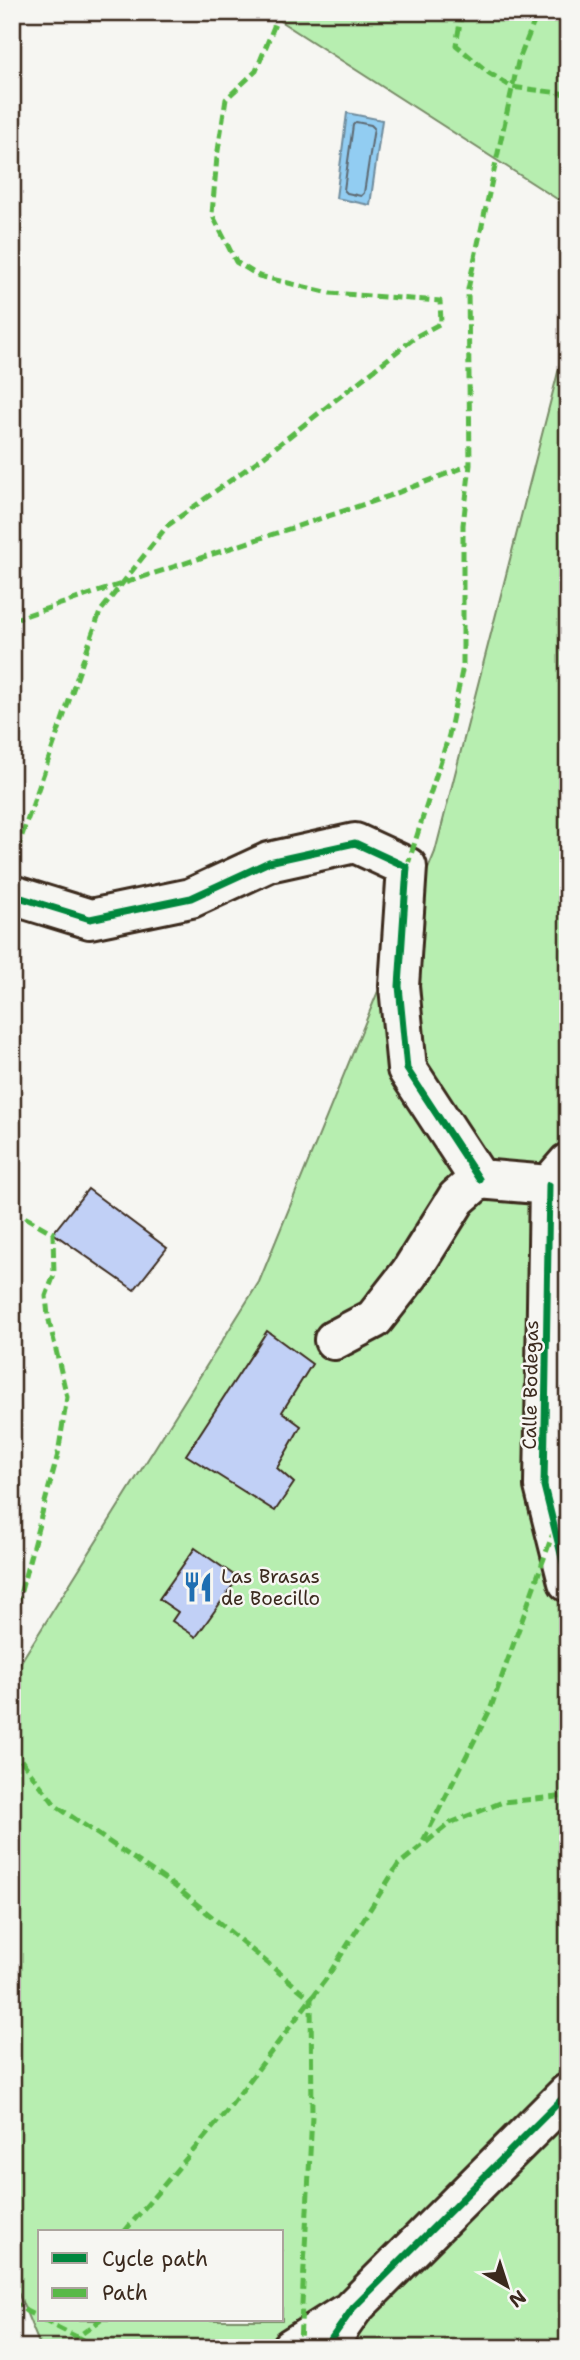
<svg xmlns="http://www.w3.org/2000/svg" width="580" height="2360" font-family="'Shantell Sans',sans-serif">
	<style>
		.green { fill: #b7eeb0; stroke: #798c67; stroke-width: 2; fill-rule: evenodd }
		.water { fill: #92cdf2; stroke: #6f8c9d; stroke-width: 2 }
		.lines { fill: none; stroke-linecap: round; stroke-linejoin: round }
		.shore { stroke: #5e6b73; stroke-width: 2 }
		.building { fill: #c1d0f6; stroke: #3b2a1e; stroke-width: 2 }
		.street-casing { stroke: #3b2a1e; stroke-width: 44 }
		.street { stroke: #f6f6f2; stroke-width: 38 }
		.quiet { stroke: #58b947; stroke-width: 5; stroke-dasharray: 10 5; stroke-linecap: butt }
		.cycleway-casing { stroke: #f6f6f2; stroke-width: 11 }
		.cycleway { stroke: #00873e; stroke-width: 7 }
		.labels { text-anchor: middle; stroke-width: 5; stroke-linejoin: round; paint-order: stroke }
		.street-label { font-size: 19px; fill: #3b2a1e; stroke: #f6f6f2 }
		.poi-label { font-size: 19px; fill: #3b2a1e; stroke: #f6f6f2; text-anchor: start }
	</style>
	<rect width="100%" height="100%" fill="#f6f6f2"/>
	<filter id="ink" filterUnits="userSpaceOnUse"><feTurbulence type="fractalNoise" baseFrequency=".0143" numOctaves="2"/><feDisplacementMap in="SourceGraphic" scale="14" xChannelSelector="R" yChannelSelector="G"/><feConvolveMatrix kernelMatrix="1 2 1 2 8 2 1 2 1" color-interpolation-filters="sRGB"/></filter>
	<g filter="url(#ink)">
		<path class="green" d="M266 12H568V206Z
			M568 333V2348H41L12 2278V1676L259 1282 435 852ZM40 2232H282V2320H40Z"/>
		<path class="water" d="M347 113 382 120 370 205 336 198Z"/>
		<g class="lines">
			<path class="shore" d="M356 122 371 125 374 128 364 193 361 196 347 193 344 190 353 125Z"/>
		</g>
		<path class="building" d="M88 1189 167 1248 134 1290 53 1233Z
			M267 1331 312 1364 282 1412 301 1426 277 1468 294 1483 275 1511 186 1455Z
			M195 1548 238 1578 196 1637 172 1621 178 1612 159 1599Z"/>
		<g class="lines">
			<g class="street-casing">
				<path id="street" d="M12 895 90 919 191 898 269 862 355 843 407 867 399 986 407 1069 479 1179
					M549 1185 544 1486 568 1582
					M334 1340 374 1319 410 1273 457 1198 479 1179 549 1185 568 1163
					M291 2348 343 2315
					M325 2348 353 2308 568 2093"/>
			</g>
			<use href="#street" class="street"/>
			<path class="quiet" d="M462 12 456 45 489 73 512 87 568 94
				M12 620 389 496 470 465
				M12 864 100 612 167 526 263 457 417 336 441 323 440 301 330 293 259 276 236 262 212 214 217 157 226 99 256 71 277 19 278 12
				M407 867 449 735 463 666V525L470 465 468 289 518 62 538 12
				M12 1210 53 1233 54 1275 46 1296 48 1316 67 1397 58 1454 12 1624
				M12 1748 56 1806 176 1887 311 1999 312 2116 300 2342
				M423 1841 490 1710 553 1533
				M124 2232 225 2113 326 1979 398 1865 450 1823 503 1802 568 1796
				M12 2300 26 2311 40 2318
				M43 2320 77 2337 101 2320
				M77 2337 97 2348"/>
			<g class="cycleway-casing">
				<path id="cycleway" d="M12 895 90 919 191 898 269 862 355 843 407 867 399 986 407 1069 479 1179
					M549 1185 544 1486 568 1582
					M325 2348 353 2308 568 2093"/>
			</g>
			<use href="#cycleway" class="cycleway"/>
		</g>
	</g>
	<defs>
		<g id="restaurant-bare" transform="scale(2.415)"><path d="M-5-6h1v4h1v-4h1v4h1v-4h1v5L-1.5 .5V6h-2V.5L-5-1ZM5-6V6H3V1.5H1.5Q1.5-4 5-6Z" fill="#1f6fb2" stroke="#f6f6f2" stroke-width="2.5" paint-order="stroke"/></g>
	</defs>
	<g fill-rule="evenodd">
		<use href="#restaurant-bare" x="198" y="1587"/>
	</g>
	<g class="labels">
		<g class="street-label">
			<text transform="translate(530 1385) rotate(-89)" y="7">Calle Bodegas</text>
		</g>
		<g class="poi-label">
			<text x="221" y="1583">Las Brasas<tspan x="221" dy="22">de Boecillo</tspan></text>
		</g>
	</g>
	<rect width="580" height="2360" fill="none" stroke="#f6f6f2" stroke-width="42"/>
	<rect x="21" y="21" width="538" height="2318" fill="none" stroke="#3b2a1e" stroke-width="2.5" filter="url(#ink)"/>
	<rect x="38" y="2230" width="245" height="91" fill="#f6f6f2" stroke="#aba49d" stroke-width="2"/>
	<rect x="52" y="2253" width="35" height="10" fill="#00873e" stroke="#aba49d" stroke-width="2"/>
	<text x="102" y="2266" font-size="21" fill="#3b2a1e">Cycle path</text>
	<rect x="52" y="2288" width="35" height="10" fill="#58b947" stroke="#aba49d" stroke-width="2"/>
	<text x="102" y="2300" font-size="21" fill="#3b2a1e">Path</text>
	<g transform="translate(507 2286) rotate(141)" stroke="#f6f6f2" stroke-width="5" paint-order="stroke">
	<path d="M0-5L12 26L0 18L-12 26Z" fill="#3b2a1e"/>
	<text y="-10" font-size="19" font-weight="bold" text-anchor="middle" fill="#3b2a1e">N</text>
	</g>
</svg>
